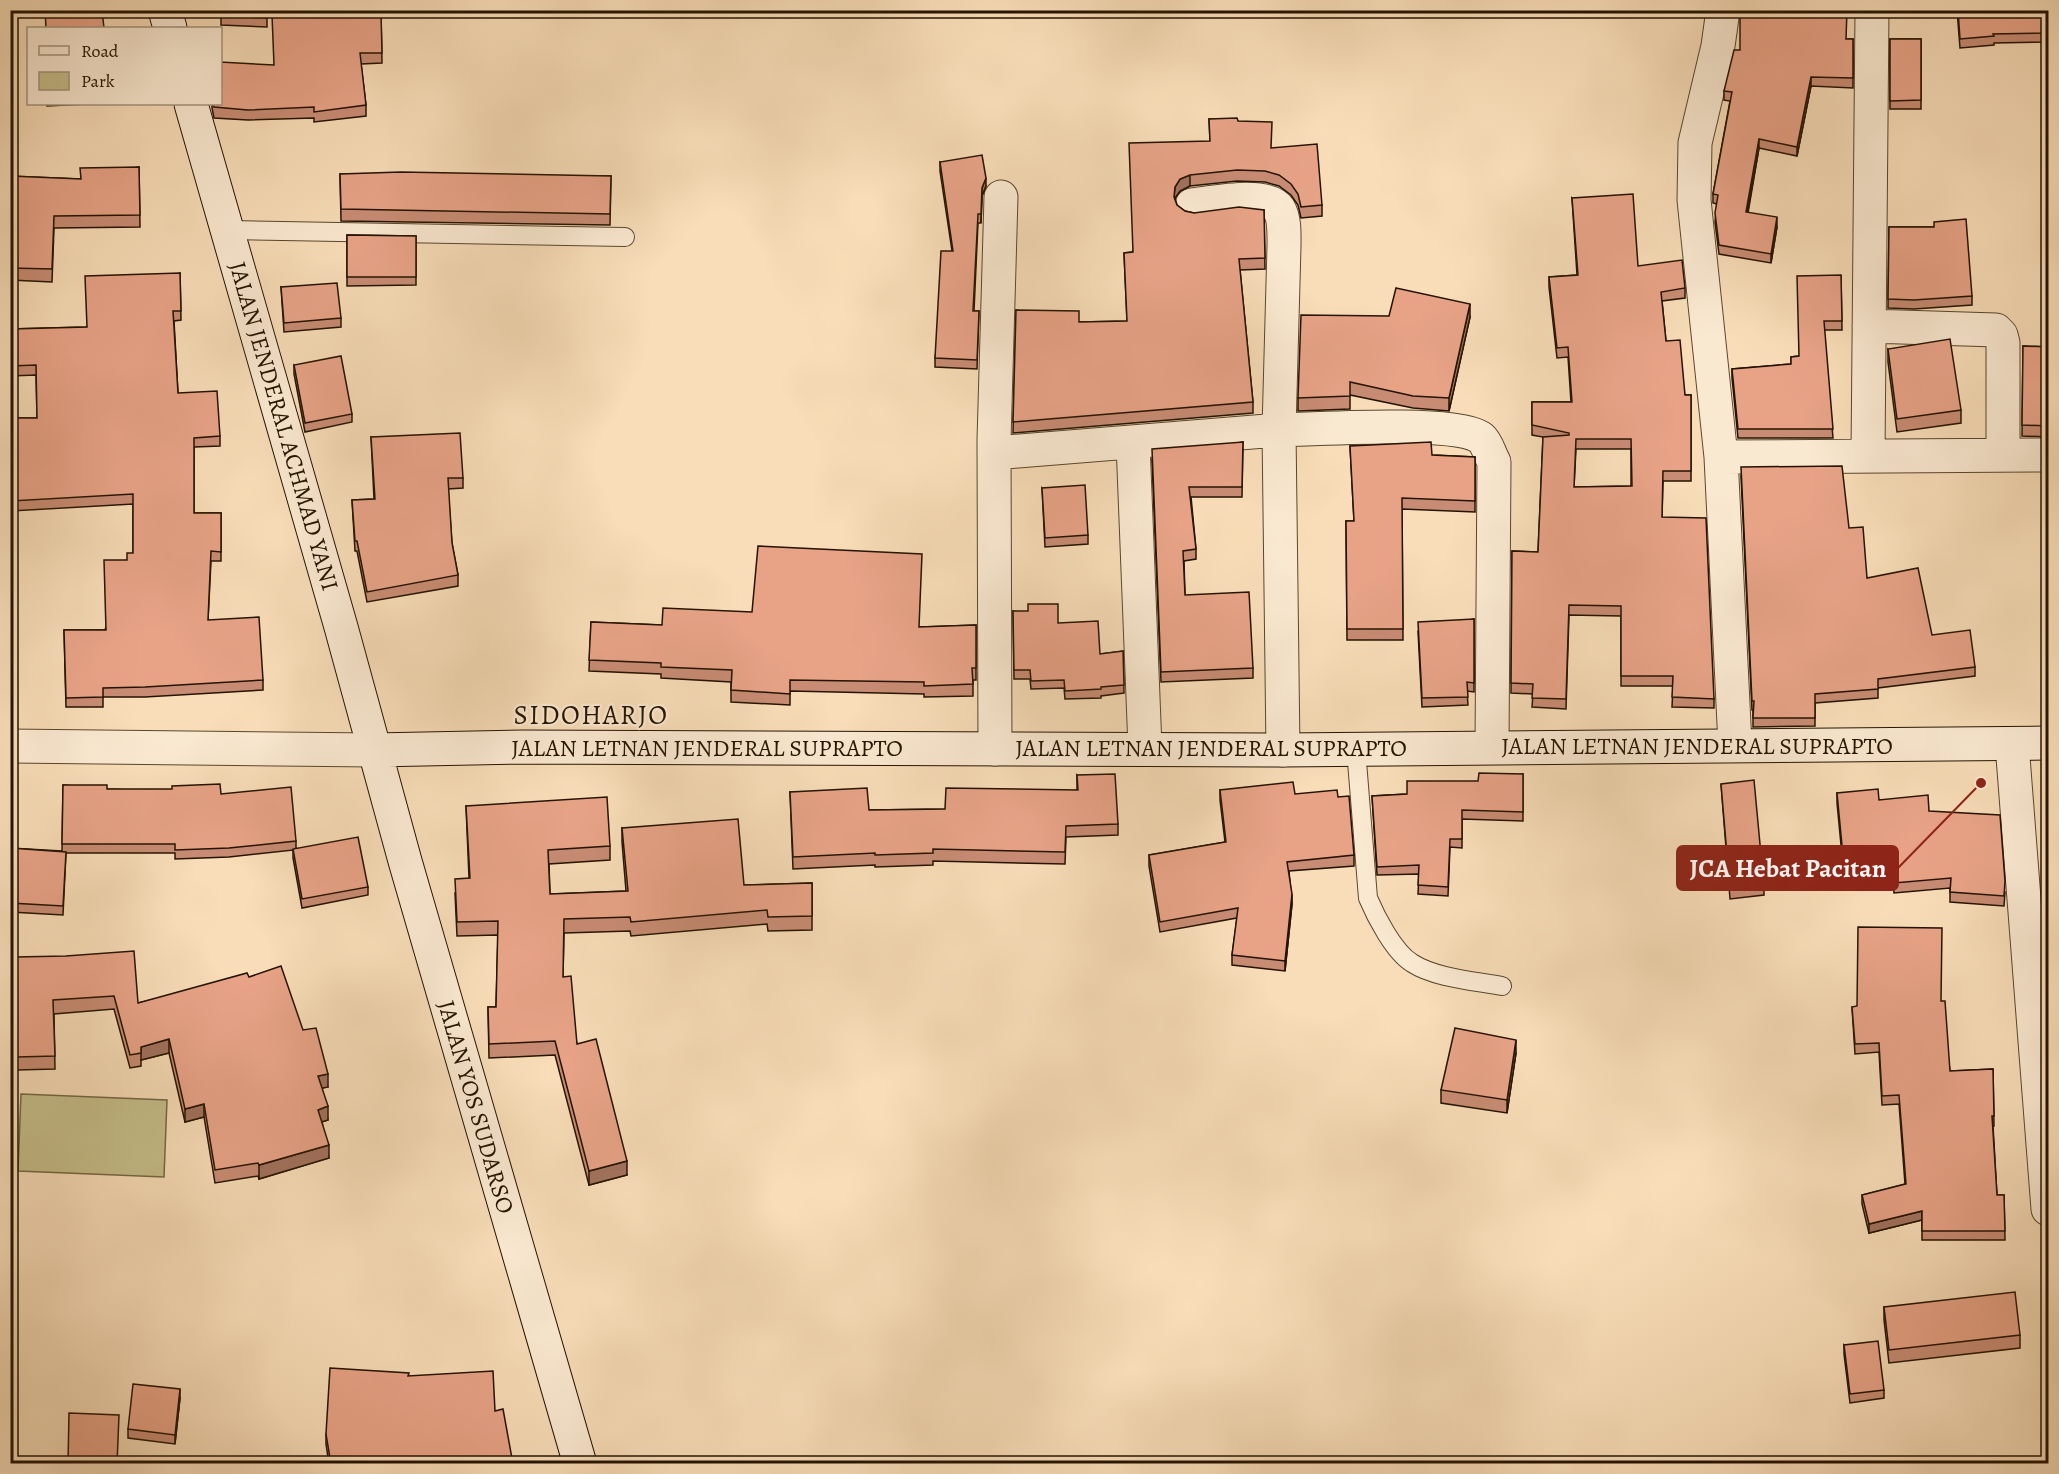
<svg xmlns="http://www.w3.org/2000/svg" width="2059" height="1474" font-family="Alegreya,serif">
	<style>
		.green { fill: #c5be89; stroke: #746844; stroke-width: 1.5 }
		.lines { fill: none; stroke-linecap: round; stroke-linejoin: round }
		.service-casing { stroke: #59462e; stroke-width: 20 }
		.minor-casing { stroke: #59462e; stroke-width: 35 }
		.tertiary-casing { stroke: #59462e; stroke-width: 35 }
		.secondary-casing { stroke: #241300; stroke-width: 35 }
		.service { stroke: #fae9d1; stroke-width: 18 }
		.minor { stroke: #fae9d1; stroke-width: 33 }
		.tertiary { stroke: #fae9d1; stroke-width: 33 }
		.secondary { stroke: #fae9d1; stroke-width: 33 }
		.wall { fill: #c88c74; stroke: #241300; stroke-width: 1.5; fill-rule: evenodd }
		.shaded-wall { fill: #a2725e; stroke: #241300; stroke-width: 1.5 }
		.building { fill: #e8a387; stroke: #241300; stroke-width: 1.5; fill-rule: evenodd }
		.labels { text-anchor: middle; stroke-width: 4.5; stroke-linejoin: round; paint-order: stroke }
		.street-label { font-size: 24px; fill: #241300; stroke: #fae9d1 }
		.quarter-label { font-size: 27px; letter-spacing: 1.5px; fill: #241300; stroke: #fae9d1 }
		.leader { fill: none; stroke: #8f2418; stroke-width: 2 }
		.callout-dot { fill: #8f2418; stroke: #fae9d1; stroke-width: 2 }
		.callout { fill: #8f2418; stroke: #8f2418; stroke-width: 2 }
		.callout-label { font-size: 26px; text-anchor: middle; font-weight: bold; fill: #fff }
	</style>
	<rect width="100%" height="100%" fill="#f8ddb8"/>
	<filter id="stains"><feTurbulence type="fractalNoise" baseFrequency=".00333" numOctaves="4"/><feColorMatrix values="0 0 0 0 .2 0 0 0 0 .09 0 0 0 0 .02 0 0 0 .5 -.17"/></filter>
	<radialGradient id="worn" r=".72"><stop offset=".6" stop-color="#630" stop-opacity="0"/><stop offset="1" stop-color="#630" stop-opacity=".3"/></radialGradient>
	<path class="green" d="M21 1094 167 1100 164 1177 18 1171Z"/>
	<g class="lines">
		<g class="service-casing">
			<path id="service" d="M228 230 625 237
				M1356 749 1368 898C1376 917 1394 952 1412 963 1435 978 1475 981 1502 986"/>
		</g>
		<g class="minor-casing">
			<path id="minor" d="M1723 10 1718 46 1695 143 1694 200 1721 457 1735 745
				M1192 205C1211 203 1267 191 1279 209 1285 219 1284 235 1284 246L1279 430C1315 429 1458 420 1481 438 1487 443 1490 455 1494 462L1492 747
				M1869 326 1996 330 2001 335 2003 343V455
				M1133 443 1145 748
				M994 453 1279 430 1283 750
				M1868 456 1872 10
				M1721 457 2048 455
				M2012 744 2048 1209
				M995 749 994 440 1001 197"/>
		</g>
		<g class="tertiary-casing">
			<path id="tertiary" d="M10 746 374 750"/>
		</g>
		<g class="secondary-casing">
			<path id="secondary" d="M165 10 170 28
				M191 104 341 627 405 861 580 1464
				M374 750 523 747 1283 750 2048 743"/>
		</g>
		<use href="#service" class="service"/>
		<use href="#minor" class="minor"/>
		<use href="#tertiary" class="tertiary"/>
		<use href="#secondary" class="secondary"/>
	</g>
	<path class="wall" d="M221 10H267V27L221 25Z
		M1957 10H2049V42L1994 43V45L1960 48Z
		M381 13 382 63 361 64 366 105V116L314 122V118L248 120 214 118 212 108V104H220L274 65Z
		M1846 39H1853V88L1811 86 1797 156 1759 148 1748 213 1777 227 1771 263 1719 254 1715 222 1717 204 1713 203V194L1730 101 1724 100V91L1740 50Z
		M1890 39H1921V109H1890Z
		M47 104H87L47 106Z
		M1209 119 1238 121 1271 148 1322 205V216L1301 218 1298 205 1291 195 1279 186 1265 182 1237 181 1190 186 1180 191 1175 198 1177 205 1185 211 1194 213 1264 210 1265 269 1240 270 1253 402V413L1013 433 1016 310 1079 322 1127 321 1124 253 1132 252 1210 141Z
		M940 162 986 186 982 196 981 223H978L974 311H979L977 369 935 367V358L952 251 940 171Z
		M139 167 140 227 54 228 52 282 10 280V176L80 179Z
		M340 174 611 176 610 225 341 221Z
		M1572 198 1638 266 1685 288V298L1662 301 1666 341 1685 395H1691V481H1663L1662 517 1714 699V708L1672 707 1673 686H1621V616L1569 615 1566 709 1532 707 1533 694 1511 693 1512 551 1538 552 1543 437 1532 435V402H1571L1568 357 1557 358 1549 287V277L1577 275ZM1576 449H1631V486L1574 487Z
		M1889 227H1934L1972 296V305L1914 309 1888 308Z
		M347 235 416 236V285L347 286Z
		M180 273 181 320 174 321 178 393 220 436V446L194 447V513H221V561H211L208 620 263 680V690L145 697H103V707H66L64 630H105L127 560 133 553V504L11 511 10 418H37L36 375 10 376V329L86 327Z
		M1841 275 1842 330H1824L1833 438H1738L1732 378V369L1791 364V357L1799 356Z
		M281 287 341 318V327L284 332Z
		M1470 317 1449 411 1413 408 1350 395V409L1298 411V398Z
		M2023 346 2049 347V437L2022 436Z
		M1888 349 1961 410V423L1897 432 1888 362Z
		M294 365 352 414V422L305 432 294 374Z
		M371 437 463 478V488L448 489 452 543 458 575V586L367 602 357 551H355L352 500 374 499Z
		M1243 442 1242 497H1191L1196 549V559L1184 561 1185 595 1253 668V678L1161 682 1152 459Z
		M1350 446 1432 455 1475 457V512L1402 509 1403 640H1347L1346 521H1354Z
		M1741 476 1849 528 1867 578 1932 635 1975 667V676L1878 688V698L1815 703V726L1753 727V710H1752Z
		M1042 488 1088 535V544L1045 547Z
		M2049 535V603H2047Z
		M1013 611 1058 623 1100 654 1123 651 1124 693 1101 696V698L1065 699 1064 688 1031 689 1030 679H1014Z
		M1474 619V692L1467 691 1468 705 1422 707 1418 631Z
		M591 622 662 625 920 627 976 625V680H973V696L924 697V694L790 691V705L731 702V682L661 678V674L589 671Z
		M1523 774V821L1462 819V848L1450 847 1448 896 1418 894 1419 874 1377 875 1372 796 1407 794Z
		M1077 775 1118 824V835L1066 837 1065 864 933 861V865L875 867V865L793 869 790 792 869 810 945 809 1077 790Z
		M1721 784 1764 887V895L1730 899Z
		M63 785 107 789 221 794 296 841V848L368 887V895L302 908 293 858V850L229 857 175 859V853H66L63 915 10 912V848L62 851Z
		M1220 790 1338 797 1354 855V866L1289 871 1292 904 1285 971 1232 965V955L1237 918 1160 932 1149 866V855L1225 842 1220 800Z
		M1837 793 1879 800 1929 811 2005 892 2004 906 1950 902V888L1894 893 1893 882 1845 887 1837 803Z
		M466 806 610 846V860L549 864 550 894 626 891 622 842V828L744 885 812 883V930L768 931 767 924 631 936 630 931 564 933 563 977 577 1044 627 1175 589 1185 555 1055 489 1058 488 1007H496L498 935 457 936 455 893 469 878Z
		M15 957 138 1003 249 977 303 1030 328 1087 322 1088 328 1120 322 1122 329 1158 259 1179 258 1176 215 1183 204 1117 185 1122 169 1053 141 1060V1066L130 1068 114 1009 54 1014 55 1069 17 1070Z
		M1941 1001 1950 1071 1993 1069 1994 1126H1993L1997 1195H2004L2005 1240H1922V1220L1869 1233 1862 1204V1195L1905 1184 1899 1104 1882 1105 1879 1052 1855 1054 1852 1007Z
		M1516 1053 1507 1113 1441 1103V1090Z
		M1884 1307 2020 1335V1348L1889 1363 1884 1320Z
		M1844 1345 1884 1390V1398L1850 1403 1844 1354Z
		M408 1376 495 1411 513 1464H329L326 1444V1434Z
		M180 1398 175 1444 128 1438V1429Z"/>
	<path class="shaded-wall" d="M1811 77V86L1797 156V147Z
		M1759 139V148L1746 221V212Z
		M1190 175V186L1180 191 1175 198 1174 197 1175 187 1180 179Z
		M986 178V186L982 196 981 223 982 188Z
		M1777 217V227L1771 263V254Z
		M1470 304V317L1449 411V398Z
		M1292 894V904L1285 971V961Z
		M169 1039V1053L141 1060V1047Z
		M1516 1040V1053L1507 1113V1100Z
		M328 1074V1087L318 1089V1076Z
		M204 1104V1117L185 1122V1109Z
		M328 1106V1120L318 1123V1110Z
		M329 1145V1158L259 1179V1165Z
		M627 1161V1175L589 1185V1171Z
		M1922 1211V1220L1869 1233V1224Z
		M180 1389V1398L175 1444V1435Z"/>
	<path class="building" d="M45 10H102L104 28H46Z
		M221 10H267V18L221 16Z
		M1740 10H1847L1846 39H1853V78L1811 77 1797 147 1759 139 1746 212 1777 217 1771 254 1719 245 1715 213 1718 195 1713 194 1732 92 1724 91 1734 50H1740Z
		M1958 10H2049V33L1993 34 1994 36 1960 39Z
		M381 13 382 53H360L366 105 314 112V107L248 110 214 107 213 104H220V62L274 65 272 15Z
		M1890 39H1921V100L1890 101Z
		M1237 118 1238 121 1272 122 1271 148 1317 144 1322 205 1301 207 1298 194 1291 184 1279 175 1265 171 1237 170 1190 175 1180 179 1175 187 1174 197 1177 205 1185 211 1194 213 1239 207 1264 210 1265 258 1239 259 1253 402 1013 422 1016 310 1079 311V322L1127 321 1124 253 1133 252 1129 143 1210 141 1209 119Z
		M982 155 986 178 982 188 981 214H978L973 311H979L977 360 935 358 941 251H953L940 162Z
		M139 167 140 215 54 216 52 269 10 268V176L81 179 80 168Z
		M401 172 611 176 610 214 341 209 340 174Z
		M1633 194 1638 266 1682 260 1685 288 1661 292 1666 341 1680 340 1685 395H1691V471H1663L1662 517 1706 518 1714 699 1672 697 1673 676H1621V606L1569 605 1566 699 1532 698 1533 684 1511 683 1512 551 1538 552 1543 437 1569 435V433L1532 425V402H1572L1568 347 1557 348 1549 277 1578 275 1572 198ZM1576 439H1631L1632 486 1574 487Z
		M1966 219 1972 296 1914 300 1888 299 1889 227H1934V222Z
		M347 235 416 236V277H347Z
		M180 273 181 311H173L178 393 217 391 220 436 194 438V513H221V552L211 551 208 620 259 617 263 680 145 687 103 688V697L66 698 64 630H106L104 560H127V553H133V494L11 501 10 418H37L36 365 10 366V329L87 327 85 276Z
		M1841 275 1842 321H1824L1833 429H1738L1732 369 1791 364V357L1799 356 1797 276Z
		M337 283 341 318 284 323 281 287Z
		M1396 288 1470 304 1449 398 1413 396 1350 382V396L1298 398 1301 315 1389 316Z
		M1950 339 1961 410 1897 419 1888 349Z
		M2023 346 2049 347V426L2022 425Z
		M341 356 352 414 305 423 294 365Z
		M460 433 463 478H448L452 543 458 575 367 592 357 541H355L352 500 375 499 371 437Z
		M1243 442 1242 487H1189L1196 549 1183 551 1185 595 1249 592 1253 668 1161 672 1152 449Z
		M1431 442 1432 455 1475 457V501L1402 498 1403 629H1347L1346 521H1354L1350 446Z
		M1842 466 1849 528 1863 527 1867 578 1918 568 1932 635 1970 630 1975 667 1878 679V689L1815 694V718H1753L1754 701H1752L1741 467Z
		M1085 485 1088 535 1045 538 1042 488Z
		M2049 535V593H2047Z
		M758 546 922 554 919 627 976 625V668H972L973 684 924 686V682L790 680V694L731 690 732 670 661 667V663L589 660 591 622 662 625 663 608 752 612Z
		M1028 604H1058V623L1098 621 1100 654 1123 651 1124 685 1101 687V689L1065 691 1064 680 1031 681 1030 670H1014L1013 611H1028Z
		M1474 619V683L1467 682 1468 697 1422 698 1418 622Z
		M1479 773 1523 774V812L1462 810V839H1450L1448 887 1418 885 1419 865 1377 867 1372 796 1407 794V781H1478Z
		M1115 774 1118 824 1066 826 1065 852 933 849V853L875 855V853L793 857 790 792 867 788 869 810 945 809 946 788 1078 790 1077 775Z
		M1754 780 1764 887 1730 890 1721 784Z
		M1293 782 1295 794 1337 790 1338 797 1349 796 1354 855 1287 862 1292 894 1285 961 1232 955 1238 908 1160 922 1149 855 1226 842 1220 790Z
		M220 784 221 794 291 787 296 841 229 848 175 850V844H62L63 785H107V789H172V786Z
		M1878 789 1879 800 1928 795 1929 811 2000 815 2005 881 2004 896 1950 892 1951 878 1894 883 1893 872 1845 877 1837 793Z
		M607 797 610 846 548 850 550 894 628 891 622 828 738 819 744 885 812 883V916L768 917 767 910 631 922 630 917 564 919 563 977 571 976 577 1044 596 1039 627 1161 589 1171 555 1041 489 1044 488 1007H496L498 921 457 922 455 879 470 878 466 806Z
		M358 837 368 887 302 899 293 849Z
		M10 848 66 852 63 906 10 903Z
		M1858 927 1942 928 1941 1001H1945L1950 1071 1993 1069 1994 1116H1992L1997 1195H2004L2005 1231H1922V1211L1869 1224 1862 1195 1906 1184 1899 1095 1882 1096 1879 1043 1855 1044 1852 1007 1857 1006Z
		M134 951 138 1003 247 973 249 977 281 966 303 1030 316 1028 328 1074 318 1076 328 1106 318 1110 329 1145 259 1165 258 1163 215 1170 204 1104 185 1109 169 1039 141 1047V1053L130 1055 114 996 53 1000 55 1056 17 1057 15 957 66 956Z
		M1455 1028 1516 1040 1507 1100 1441 1090Z
		M2015 1292 2020 1335 1889 1350 1884 1307Z
		M1878 1341 1884 1390 1850 1394 1844 1345Z
		M330 1368 409 1373 408 1376 493 1371 495 1411 503 1409 513 1464H331L326 1434Z
		M133 1384 180 1389 175 1435 128 1429Z
		M69 1413 119 1415 117 1464H68Z"/>
	<g class="labels">
		<g class="street-label">
			<text transform="translate(284 426) rotate(74)" y="8">JALAN JENDERAL ACHMAD YANI</text>
			<text x="1697" y="754">JALAN LETNAN JENDERAL SUPRAPTO</text>
			<text x="707" y="756">JALAN LETNAN JENDERAL SUPRAPTO</text>
			<text x="1211" y="756">JALAN LETNAN JENDERAL SUPRAPTO</text>
			<text transform="translate(476 1107) rotate(74)" y="8">JALAN YOS SUDARSO</text>
		</g>
		<g class="quarter-label">
			<text x="591" y="724">SIDOHARJO</text>
		</g>
	</g>
	<path class="leader" d="M1981 783L1898 868"/>
	<circle class="callout-dot" cx="1981" cy="783" r="6"/>
	<rect class="callout" x="1677" y="846" width="221" height="44" rx="6"/>
	<g class="callout-label">
		<text x="1788" y="877">JCA Hebat Pacitan</text>
	</g>
	<rect width="2059" height="1474" fill="none" stroke="#f8ddb8" stroke-width="36"/>
	<rect x="12" y="12" width="2035" height="1450" fill="none" stroke="#241300" stroke-width="3"/>
	<rect x="18" y="18" width="2023" height="1438" fill="none" stroke="#241300" stroke-width="1.5"/>
	<rect x="27" y="27" width="195" height="78" fill="#fae9d1" stroke="#a4937d" stroke-width="1.5"/>
	<rect x="39" y="46" width="30" height="9" fill="#fae9d1" stroke="#a4937d" stroke-width="1.5"/>
	<text x="81" y="57" font-size="18" fill="#241300">Road</text>
	<rect x="39" y="72" width="30" height="18" fill="#c5be89" stroke="#a4937d" stroke-width="1.5"/>
	<text x="81" y="87" font-size="18" fill="#241300">Park</text>
	<rect width="100%" height="100%" filter="url(#stains)"/>
	<rect width="100%" height="100%" fill="url(#worn)"/>
</svg>
